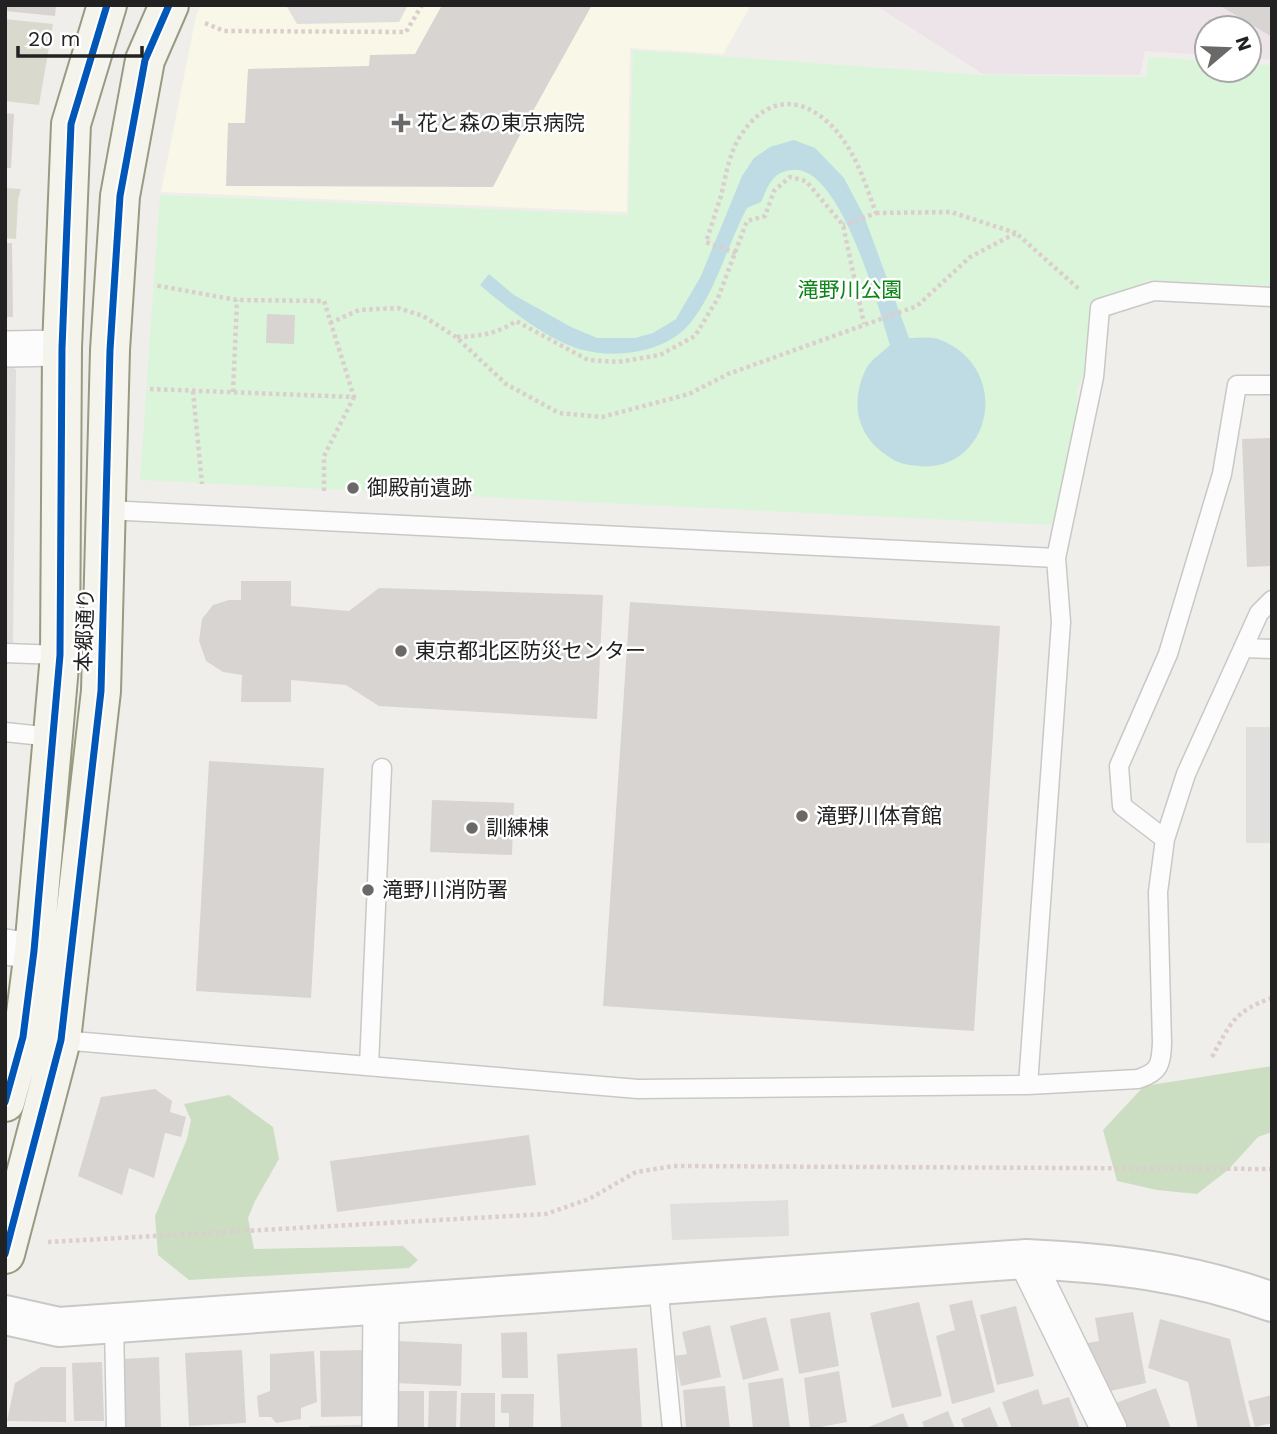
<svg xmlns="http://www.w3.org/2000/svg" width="1277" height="1434" font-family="'Work Sans','Noto Sans JP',sans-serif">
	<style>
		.residential { fill: #dfdedc }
		.industrial { fill: #ede4e9 }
		.education { fill: #f8f7e8 }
		.construction { fill: #d9d9cd }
		.forest { fill: #cbdec1 }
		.park { fill: #daf5da }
		.parking { fill: #e0dfde }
		.water { fill: #bfdbe3 }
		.building { fill: #d7d4d2 }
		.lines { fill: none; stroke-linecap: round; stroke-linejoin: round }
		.service-casing { stroke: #c9c8c7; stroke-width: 21 }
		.minor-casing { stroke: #c9c8c7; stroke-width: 38 }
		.tertiary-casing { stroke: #c9c8c7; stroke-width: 42 }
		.secondary-casing { stroke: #999a82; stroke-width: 42 }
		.path { stroke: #dccecd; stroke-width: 4.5; stroke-dasharray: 3.5 3.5; stroke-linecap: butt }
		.service { stroke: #fdfcfc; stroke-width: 18 }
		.minor { stroke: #fdfcfc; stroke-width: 35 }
		.tertiary { stroke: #fdfcfc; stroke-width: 38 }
		.secondary { stroke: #f4f4ed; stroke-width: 38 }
		.cycleway-casing { stroke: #fff; stroke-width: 11 }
		.cycleway { stroke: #0057b8; stroke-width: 7 }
		.poi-dot { fill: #6a6968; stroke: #fff; stroke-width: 2.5 }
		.labels { text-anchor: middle; stroke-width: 5; stroke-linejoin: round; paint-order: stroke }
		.poi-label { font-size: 21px; fill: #222; stroke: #fff; text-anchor: start }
		.park-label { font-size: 21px; fill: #0c8416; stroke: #fff }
		.street-label { font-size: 21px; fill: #222; stroke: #fff }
	</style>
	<rect width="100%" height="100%" fill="#f0eeeb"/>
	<path class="residential" d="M5 364H10L16 370 13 643H5Z"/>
	<path class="industrial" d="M875 5H1272V60L1249 58V28H1207V55L1145 51 1140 75 983 74Z"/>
	<path class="education" d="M201 5H751L723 54 630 48 627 212 161 192 196 16Z"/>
	<path class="construction" d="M5 19 53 24 39 105 5 101Z
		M5 188 21 189 18 199 16 239 5 238Z"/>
	<path class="forest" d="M1272 1066V1132L1258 1137 1228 1170 1197 1194 1157 1190 1117 1181 1103 1130 1144 1086Z
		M229 1095 273 1127 279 1159 255 1201 248 1218 254 1249 403 1246 418 1260 409 1268 189 1280 158 1255 155 1216 187 1139 191 1120 184 1104Z"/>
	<path class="park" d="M633 50 980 75 1147 77 1148 57 1207 61V70H1249V64L1272 65V286L1147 280 1131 289 1110 320 1077 389 1073 526 140 480 160 195 628 215Z"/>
	<path class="parking" d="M286 5H408L399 22 297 24Z
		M1246 727H1272V843H1246Z
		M788 1200 789 1236 672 1240 670 1204Z"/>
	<path class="water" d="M794 140 815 148 844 178 864 216 909 338C919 338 932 336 941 340 1015 371 989 474 918 466 908 465 901 464 892 459 878 450 867 440 861 424 854 406 858 384 867 367 872 359 883 352 890 345 879 309 840 163 792 170 782 171 776 174 770 183 766 189 764 196 761 202L747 208C728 243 716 291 691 322 668 352 618 359 583 350 552 343 504 306 480 285L489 274 514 295 571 327 597 338H635L653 333 676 319 701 276 742 176 754 158 770 147Z"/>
	<path class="building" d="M5 5H56L55 16 5 11Z
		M442 5H592L523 129 493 187 226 186 228 123H245L248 69 369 66 370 55 415 54Z
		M1219 5H1272V37Z
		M5 113 14 114 11 168H5Z
		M5 243H12L13 317H5Z
		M267 314 295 315 294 344 266 343Z
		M1272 438V566L1247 567 1242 439Z
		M241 581H291V606L349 611 379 588 603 595 597 719 379 706 346 685 291 680V702H241L242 675 223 672 206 661 199 641 202 619 213 605 229 600H241Z
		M630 602 1000 626 974 1031 603 1006Z
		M209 761 324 768 311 998 196 991Z
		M432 800 514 803 512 855 430 852Z
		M155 1089 172 1101 170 1112 186 1117 181 1137 165 1133 154 1178 129 1168 122 1195 78 1176 101 1097Z
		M529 1135 536 1185 337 1212 330 1161Z
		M972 1300 995 1392 952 1404 936 1336 955 1330 949 1305Z
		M919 1302 942 1396 892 1408 870 1313Z
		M1016 1306 1034 1376 997 1385 980 1315Z
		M830 1312 839 1366 799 1374 790 1319Z
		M1133 1312 1146 1383 1097 1394 1087 1343 1099 1341 1095 1318Z
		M766 1317 779 1370 743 1380 730 1326Z
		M1160 1319 1230 1339 1251 1429H1198L1188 1382 1148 1368Z
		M710 1325 721 1377 681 1386 675 1356 687 1354 682 1332Z
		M527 1332 528 1378H502L501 1333Z
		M398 1341 462 1344 461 1386 396 1383Z
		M637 1348 642 1429H561L557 1354Z
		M242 1350 246 1423 189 1426 185 1353Z
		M365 1350 367 1416 321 1417 320 1351Z
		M314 1351 317 1402 301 1408V1419L276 1423 271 1417H259L257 1396 270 1391V1354Z
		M159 1357 161 1428 126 1429 123 1359Z
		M102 1362 104 1421H74L72 1363Z
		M41 1367H66V1422L7 1421 15 1383Z
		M839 1371 847 1422 810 1429 804 1378Z
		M783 1378 790 1428 753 1429 748 1383Z
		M725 1386 730 1429H686L683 1390Z
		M1156 1388 1171 1429H1123L1113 1404Z
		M1038 1389 1043 1405 1069 1397 1080 1429H1012L1002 1402Z
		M390 1391H424V1429H389Z
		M429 1391H457L456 1429H428Z
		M461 1393H495V1429H460Z
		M501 1394H534L533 1429H509V1413H501Z
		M1272 1395V1423L1255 1427 1248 1401Z
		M990 1407 999 1429H965L961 1419Z
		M948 1411 955 1429H925L922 1422Z
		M903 1413 909 1429H864Z
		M361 1425V1429H309V1426Z"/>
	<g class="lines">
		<g class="service-casing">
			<path id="service" d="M107 510 1056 558 1094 377 1100 308 1154 291 1272 297
				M1243 648 1272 649
				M5 653 60 655
				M5 732 52 737
				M1165 839 1122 806 1119 766 1168 654 1222 474 1237 385H1272
				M61 1040 638 1089 1028 1085 1138 1079C1160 1072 1161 1064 1162 1043L1158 892 1165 839 1186 774 1259 613 1272 600
				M369 1066 382 768
				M1028 1085 1061 622 1056 558
				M658 1284 672 1429
				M114 1323 116 1429"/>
		</g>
		<g class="minor-casing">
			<path id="minor" d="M5 349 62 348
				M5 947 34 951
				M1026 1259 1109 1429
				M380 1429 381 1304"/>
		</g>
		<g class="tertiary-casing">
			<path id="tertiary" d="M5 1315 59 1327 1026 1259C1112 1263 1190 1272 1272 1302"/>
		</g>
		<g class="secondary-casing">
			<path id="secondary" d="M5 1102 23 1037 34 951 60 655 62 348 71 124 107 5
				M5 1254 61 1040 101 691 110 350 120 196 145 60 169 5"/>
		</g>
		<path class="path" d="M205 23 224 31 406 32 422 5
			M876 213 951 212 1016 233
			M736 253 706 242C711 227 716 211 721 196 726 175 729 153 741 135 777 80 826 106 852 154 862 172 869 194 876 213L843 225
			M330 323 359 310 398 308 423 316 456 337 506 384 559 413 602 417 689 394 728 374 917 306 970 257 1016 233 1080 290
			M457 337C480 336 497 334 516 321L588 360 618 362 660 355 695 336 718 298 747 221 765 216 774 191 790 177 806 181 843 225 864 324
			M150 389 354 397 324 301 237 300 154 285
			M193 391 202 484
			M233 392 237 300
			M324 491V456L354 397
			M1212 1057C1230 1024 1234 1011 1272 998
			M48 1242 546 1214 589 1199 636 1172 674 1166 1272 1169"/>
		<use href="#service" class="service"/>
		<use href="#minor" class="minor"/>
		<use href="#tertiary" class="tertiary"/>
		<use href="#secondary" class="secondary"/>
		<g class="cycleway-casing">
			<path id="cycleway" d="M5 1102 23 1037 34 951 60 655 62 348 71 124 107 5
				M5 1254 61 1040 101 691 110 350 120 196 145 60 169 5"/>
		</g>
		<use href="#cycleway" class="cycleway"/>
	</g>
	<g class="poi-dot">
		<path d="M397.5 112.5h7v7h7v7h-7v7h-7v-7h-7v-7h7z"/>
		<circle cx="353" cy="488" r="7"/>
		<circle cx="401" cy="651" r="7"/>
		<circle cx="802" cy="816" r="7"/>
		<circle cx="472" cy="828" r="7"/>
		<circle cx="368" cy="890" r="7"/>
	</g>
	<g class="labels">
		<g class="poi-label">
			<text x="417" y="130">花と森の東京病院</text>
			<text x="367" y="495">御殿前遺跡</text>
			<text x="415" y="658">東京都北区防災センター</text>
			<text x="816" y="823">滝野川体育館</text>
			<text x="486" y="835">訓練棟</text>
			<text x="382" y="897">滝野川消防署</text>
		</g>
		<g class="park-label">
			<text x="850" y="297">滝野川公園</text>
		</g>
		<g class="street-label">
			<text transform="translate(85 630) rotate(-88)" y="7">本郷通り</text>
		</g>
	</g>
	<rect width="1277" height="1434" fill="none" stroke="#222222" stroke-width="14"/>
	<g transform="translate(1228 49) rotate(71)"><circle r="33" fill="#ffffff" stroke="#a7a7a7" stroke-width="2"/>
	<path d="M0-5L12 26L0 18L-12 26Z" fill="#6a6968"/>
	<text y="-10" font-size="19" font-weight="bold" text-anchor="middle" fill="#222222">N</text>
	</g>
	<path d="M18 46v10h124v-10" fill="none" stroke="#222222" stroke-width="3.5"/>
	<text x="28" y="46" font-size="21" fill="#222222" stroke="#ffffff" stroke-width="5" paint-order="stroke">20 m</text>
</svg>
